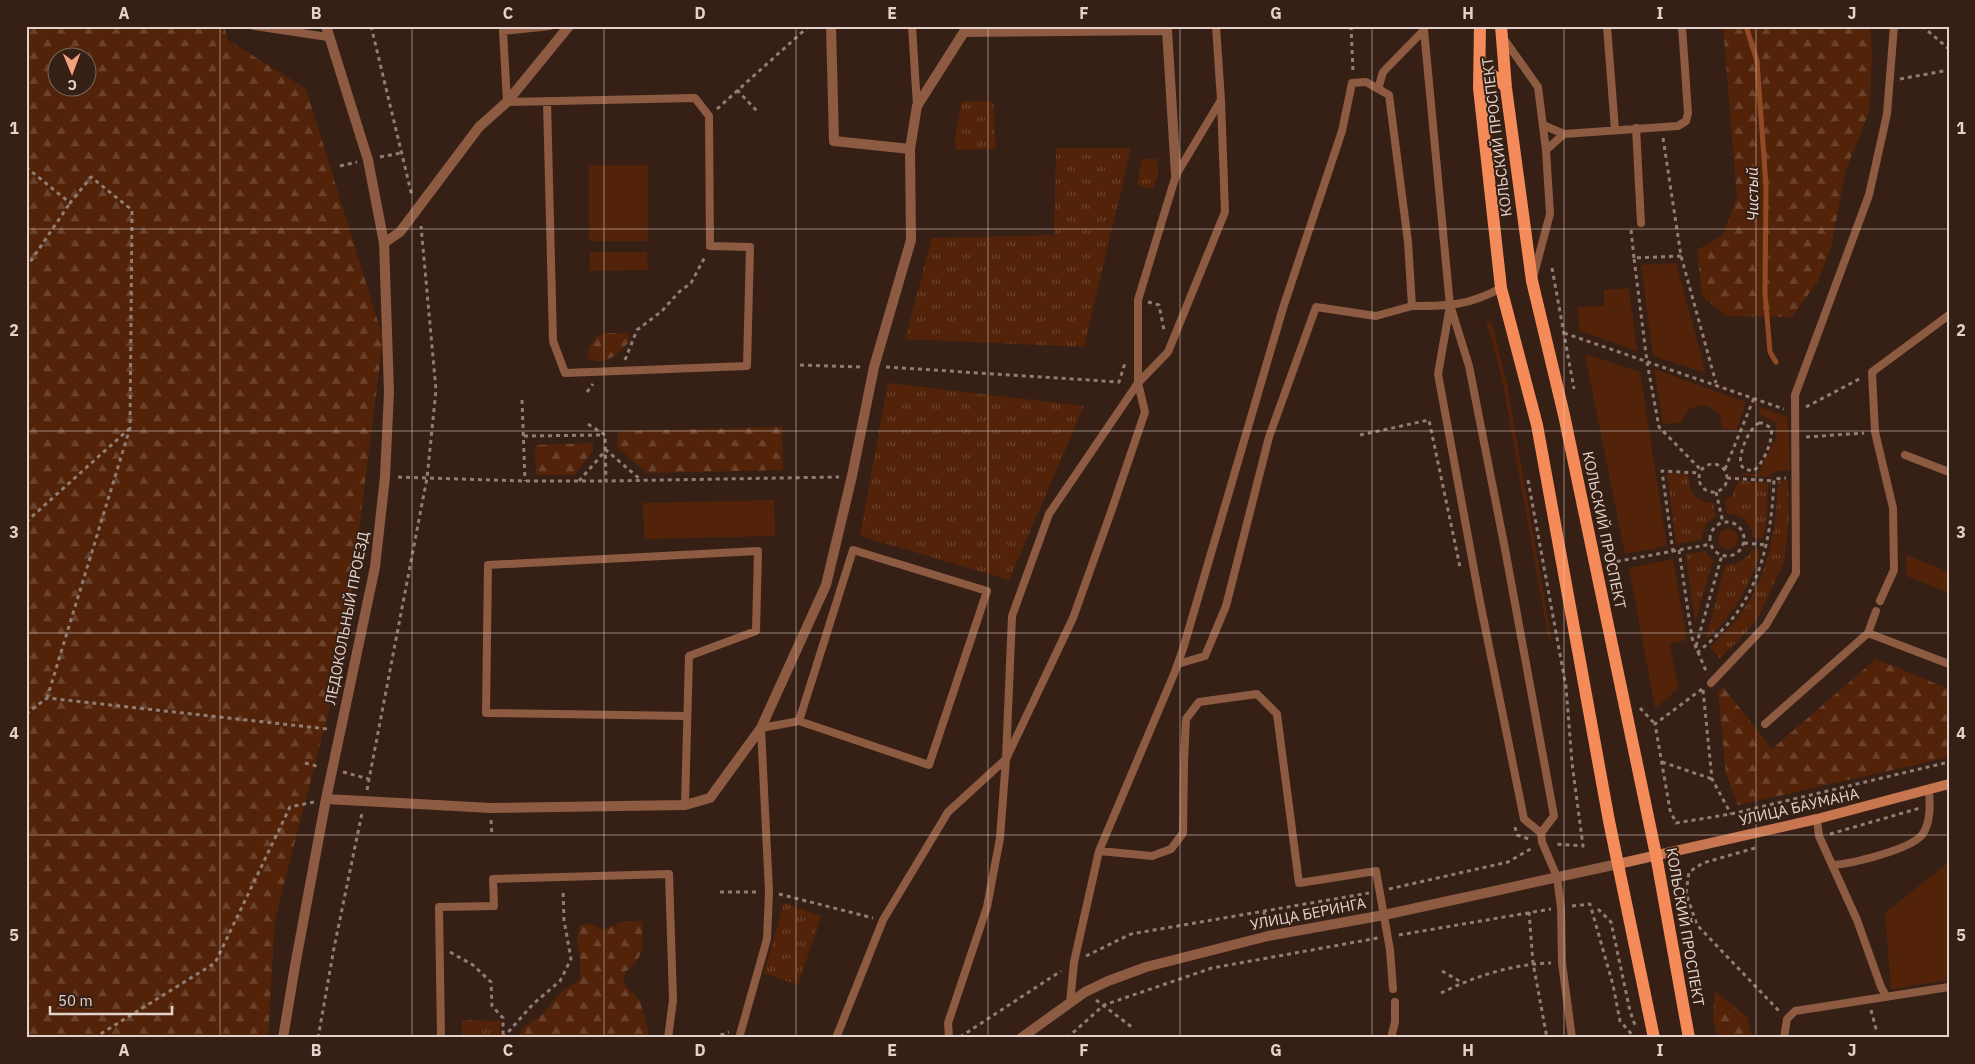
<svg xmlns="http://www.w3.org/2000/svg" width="1975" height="1064" font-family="'IBM Plex Sans',sans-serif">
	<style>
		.green { fill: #522309 }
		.forest { fill: url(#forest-firs); fill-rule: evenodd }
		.park { fill: url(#park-tufts) }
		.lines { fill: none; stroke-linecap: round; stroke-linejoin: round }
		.stream { stroke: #914a25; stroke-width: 5 }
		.path { stroke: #907d74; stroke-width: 3; stroke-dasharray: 4 4; stroke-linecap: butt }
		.lane { stroke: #8d5a42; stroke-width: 8 }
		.street { stroke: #8d5a42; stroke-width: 10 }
		.secondary { stroke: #c7764f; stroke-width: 10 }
		.primary { stroke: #f48b58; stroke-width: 12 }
		.grid { fill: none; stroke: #e3d3cc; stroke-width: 1; stroke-opacity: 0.55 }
		.labels { text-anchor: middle; stroke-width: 4; stroke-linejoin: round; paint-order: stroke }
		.street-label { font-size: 15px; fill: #e3d3cc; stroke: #362015 }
		.water-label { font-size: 16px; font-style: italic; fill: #f2ddd3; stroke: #362015 }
		.neatline { fill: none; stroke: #e3d3cc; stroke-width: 2 }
		.grid-label { font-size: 16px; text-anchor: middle; font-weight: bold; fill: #e3d3cc }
	</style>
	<defs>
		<pattern id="forest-firs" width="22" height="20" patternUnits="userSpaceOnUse" patternTransform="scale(1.25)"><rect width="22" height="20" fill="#522309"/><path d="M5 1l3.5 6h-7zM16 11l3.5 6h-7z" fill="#6b422c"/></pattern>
		<pattern id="park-tufts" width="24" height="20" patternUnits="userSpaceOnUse" patternTransform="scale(1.25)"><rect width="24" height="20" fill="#522309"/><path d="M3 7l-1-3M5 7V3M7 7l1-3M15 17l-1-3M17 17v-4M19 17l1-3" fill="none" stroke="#6b422c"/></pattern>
	</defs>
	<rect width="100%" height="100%" fill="#362015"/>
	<path class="green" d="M589 165H648V241H589Z
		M590 252H647L648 270 590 271Z
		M1676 263 1706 373 1653 356 1641 265Z
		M1629 288 1637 351 1580 331 1577 307 1604 306V290Z
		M1486 319 1491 323 1495 334 1507 384 1552 642 1548 636 1502 379Z
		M1585 354 1640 372 1667 546 1625 554Z
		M1654 369 1746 402 1737 430 1723 429 1720 415C1711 404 1700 403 1688 410L1681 423 1663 424Z
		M1759 407 1788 417 1790 470 1774 472 1769 477 1739 475 1743 473 1758 474 1772 445 1776 439V423L1759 414Z
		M774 500 775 536 644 539 643 503Z
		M1718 539a10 10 0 1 1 20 0a10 10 0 1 1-20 0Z
		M1906 555 1949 572V593L1907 576Z
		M1673 559 1687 640 1669 644 1679 688 1655 708 1629 568Z
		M1949 862V980L1891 989 1885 913Z"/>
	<path class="forest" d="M26 26H224L228 40 306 89 383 338 344 651 275 919 268 1038H26ZM58 58H88V88H58Z
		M1723 26H1870L1872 55 1869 112 1845 172 1832 243 1818 281 1792 317 1727 316 1702 296 1697 250 1723 235 1737 197Z
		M608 333H628L629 342C618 354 604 368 588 358V349L597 336Z
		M782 427 783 470 647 473 617 447 618 431Z
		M593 443V451L574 475H536L535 445Z
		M1876 659 1949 689V757L1738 805 1726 774 1718 692 1723 687 1772 749Z
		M625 921 642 922C643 946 645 957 625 972L624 984 640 1001 648 1030 647 1038H515L525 1026 543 1014 563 990 580 980V957L577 942 580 925 590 924 603 930Z
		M1715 991 1747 1017 1752 1038H1718L1713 1018Z"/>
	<path class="park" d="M962 101H993L996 149 956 150 955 136Z
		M1056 148H1131L1084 347 905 339 932 238 1054 235Z
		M1142 159H1157L1158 173 1153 189 1137 185Z
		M888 383 1084 406 1009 580 860 536Z
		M1667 473 1688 474C1688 490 1696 503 1713 503L1716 516 1706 524 1701 540 1676 544Z
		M1788 480 1789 517 1784 562 1758 618 1739 640 1720 658 1710 647C1764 599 1775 550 1778 481Z
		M1739 481 1768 483 1767 517 1763 538H1754C1751 523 1743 515 1727 513L1725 501 1732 496Z
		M1752 550H1759V558C1746 591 1733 616 1706 639L1725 565C1737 565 1746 560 1752 550Z
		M1705 551 1713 561 1695 622 1686 554Z
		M784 903 821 916 798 985 764 973Z
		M462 1020 500 1021V1038H462Z"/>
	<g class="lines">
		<path class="stream" d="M1746 26 1757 61 1766 186 1765 293 1770 352 1776 362"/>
		<path class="path" d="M371 26 412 196
			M1351 26 1353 72
			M1922 26 1949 49
			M1900 79 1949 70
			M737 90 757 111
			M717 109 809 26
			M1663 138 1681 256 1716 383
			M380 157 401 153
			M340 166 357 162
			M26 167 70 203 91 177 132 210 130 428 47 698
			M1631 230 1634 258
			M1681 256 1634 258 1647 362 1659 427 1701 470
			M26 268 70 203
			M1552 268 1574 389
			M1148 302 1159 305 1164 330
			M1564 333 1784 409
			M625 360 637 330 662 311 679 292 691 283 706 255
			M800 365 862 367
			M886 367 1119 382 1125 363
			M587 392 593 384
			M522 400 525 481
			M1806 407 1861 378
			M1759 423H1763L1771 428C1774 439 1763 465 1753 471L1744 469 1741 465C1738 454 1749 428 1759 423Z
			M588 424 605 435 606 481 839 477
			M1360 435 1429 420 1460 567
			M524 436 605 435
			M1806 437 1864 433
			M1699 478a14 14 0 1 1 28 0a14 14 0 1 1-28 0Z
			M1725 469 1754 398
			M398 477 525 481H606
			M1727 478 1774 481
			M1528 480 1566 687 1572 763 1583 846 1555 844
			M579 481 606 450 641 480
			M1716 492 1723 523
			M26 522 129 429
			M1710 539a17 17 0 1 1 34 0a17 17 0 1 1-34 0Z
			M1744 543 1766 545
			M1679 550 1692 638 1706 671
			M1673 552 1662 471 1700 473
			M1609 563 1711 544
			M1696 646 1722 555
			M1697 653C1706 645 1715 638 1723 629 1762 590 1772 531 1774 479L1786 478
			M1702 689 1655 724 1670 810 1676 823 1731 814 1949 762
			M1703 690 1712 779 1731 814
			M1640 708 1655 724
			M26 714 47 698 328 729
			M1662 762 1712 779
			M305 763 320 767
			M343 772 369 779
			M367 790 427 478 436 390 421 226
			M491 820 492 835
			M1515 827 1517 835 1529 839
			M1830 834 1920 808
			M1755 848 1703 863 1689 872 1686 893 1697 925 1780 1012
			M1389 889 1508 862 1534 847
			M720 892H758
			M779 894 873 918
			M1572 906 1590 904 1613 985 1620 1021 1635 1038
			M1598 909 1611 922 1630 1011 1636 1028
			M1264 912 1266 924
			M1529 912 1533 963 1547 1038
			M1399 935 1551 909
			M450 952 473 965 491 982 492 1006 503 1018V1035
			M1086 956 1131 934 1369 893
			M1442 971 1461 982
			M1441 993C1475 976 1513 964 1551 963
			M1096 1000 1133 1028
			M1871 1010 1877 1033
			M960 1037 1061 971
			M94 1038 215 963 290 807 314 802
			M318 1038 334 948 362 813
			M503 1038 533 1004 560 981 571 959 564 920 563 889
			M713 1038 729 1032
			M1067 1038 1104 1005 1212 968 1378 938"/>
		<path class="lane" d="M254 26 328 37
			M912 26 917 106
			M1607 26 1615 130
			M1504 39 1538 87 1546 150 1550 214 1534 274
			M1378 89 1383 72 1424 30 1450 306 1438 374 1480 602 1524 819 1541 833
			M547 101 553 341 565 373 747 366 750 247 710 246 709 116 695 98 507 102 503 31 550 26
			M1543 125 1564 134 1678 126 1686 121 1688 113 1682 26
			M1636 128 1641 223
			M1546 150 1564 134
			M1451 308 1469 366 1505 549 1554 816 1541 833 1542 842 1557 877 1561 908 1562 963 1572 1038
			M1905 455 1949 472
			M1880 601 1894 570 1893 508 1875 432 1872 372 1949 315
			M1876 611 1868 633 1949 664
			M1178 664 1205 656 1226 606 1269 437 1316 307 1376 316 1412 306
			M1711 683 1766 625 1796 573 1795 395 1869 195 1887 114 1894 26
			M1765 724 1868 633
			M685 805 689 656 756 631 758 551 488 565 486 713 686 716
			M1817 819 1819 836 1857 920 1881 987 1886 996
			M1099 851 1152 856 1171 849 1183 833 1184 762 1186 719 1199 702 1257 694 1277 714 1299 883 1376 871 1390 950 1393 989
			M1832 865C1851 864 1909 850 1922 835 1931 823 1930 804 1929 790
			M1070 1003 1074 962 1099 851 1174 674 1183 649 1283 308 1342 131 1352 83 1366 82 1389 95 1408 242 1412 306C1448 306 1468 306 1501 288
			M441 1038 439 907 494 906 493 879 669 874 673 1000 668 1038
			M739 1038 767 939 769 892 761 728 799 721 929 765 987 591 853 550 799 721
			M836 1038 883 920 948 812 1006 759 1012 616 1049 514 1138 383V300L1176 175 1221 100 1216 26
			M949 1038 948 1023 987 907 1000 838 1006 759 1073 618 1111 512 1145 412 1138 383 1168 352 1225 212 1221 100
			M1391 1038 1395 1022V1002
			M1784 1038 1787 1019 1795 1011 1949 987"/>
		<path class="street" d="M831 26 834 141 910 149
			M384 243 400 232 479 127 507 102 569 26
			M326 799 491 808 685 805 710 798 761 728 826 585 852 476 874 367 911 240 910 149 917 106 964 32 1167 30 1176 175
			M283 1038 295 966 326 799 375 567 385 477 389 392 384 243 368 160 326 26
			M1021 1038 1085 992 1108 981 1146 967 1268 936 1384 915 1618 864"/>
		<path class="secondary" d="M1618 864 1817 819 1949 784"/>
		<path class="primary" d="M1480 26 1479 88 1501 288 1537 425 1609 821 1654 1038
			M1501 26 1506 88 1532 281 1564 415 1656 855 1689 1038
			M1479 88 1487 76 1492 75 1500 80 1506 88"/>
	</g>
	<path class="grid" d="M220 26V1038M412 26V1038M604 26V1038M796 26V1038M988 26V1038M1180 26V1038M1372 26V1038M1564 26V1038M1756 26V1038M26 229H1949M26 431H1949M26 633H1949M26 835H1949"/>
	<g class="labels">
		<g class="street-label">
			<text transform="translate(1497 137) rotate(-97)" y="5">КОЛЬСКИЙ ПРОСПЕКТ</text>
			<text transform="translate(1604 530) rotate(78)" y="5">КОЛЬСКИЙ ПРОСПЕКТ</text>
			<text transform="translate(347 618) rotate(-79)" y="5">ЛЕДОКОЛЬНЫЙ ПРОЕЗД</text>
			<text transform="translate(1799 807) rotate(-13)" y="5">УЛИЦА БАУМАНА</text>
			<text transform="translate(1308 914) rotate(-11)" y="5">УЛИЦА БЕРИНГА</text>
			<text transform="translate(1685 927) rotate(80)" y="5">КОЛЬСКИЙ ПРОСПЕКТ</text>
		</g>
		<g class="water-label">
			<text transform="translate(1752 194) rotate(-91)" y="6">Чистый</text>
		</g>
	</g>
	<rect width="1975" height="1064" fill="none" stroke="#362015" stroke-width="55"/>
	<g transform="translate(72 72) rotate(179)"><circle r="24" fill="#362015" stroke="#7b685e"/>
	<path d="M0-4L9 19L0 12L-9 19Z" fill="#f1a17c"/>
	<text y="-8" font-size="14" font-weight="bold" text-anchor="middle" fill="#e3d3cc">С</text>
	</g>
	<path d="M50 1006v8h122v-8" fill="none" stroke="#e3d3cc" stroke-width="2.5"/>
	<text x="58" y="1006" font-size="15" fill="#e3d3cc" stroke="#362015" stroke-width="4" paint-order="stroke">50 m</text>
	<rect x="28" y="28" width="1920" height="1008" class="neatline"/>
	<g class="grid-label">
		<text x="124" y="19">A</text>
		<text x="316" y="19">B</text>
		<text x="508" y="19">C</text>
		<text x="700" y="19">D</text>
		<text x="892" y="19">E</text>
		<text x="1084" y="19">F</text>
		<text x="1276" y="19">G</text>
		<text x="1468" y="19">H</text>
		<text x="1660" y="19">I</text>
		<text x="1852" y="19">J</text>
		<text x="14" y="134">1</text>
		<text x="1961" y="134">1</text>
		<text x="14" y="336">2</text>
		<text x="1961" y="336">2</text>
		<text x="14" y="538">3</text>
		<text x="1961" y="538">3</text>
		<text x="14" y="739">4</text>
		<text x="1961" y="739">4</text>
		<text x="14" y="941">5</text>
		<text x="1961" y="941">5</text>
		<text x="124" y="1056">A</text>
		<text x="316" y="1056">B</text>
		<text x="508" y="1056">C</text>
		<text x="700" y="1056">D</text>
		<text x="892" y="1056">E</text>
		<text x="1084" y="1056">F</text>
		<text x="1276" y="1056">G</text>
		<text x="1468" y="1056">H</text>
		<text x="1660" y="1056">I</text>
		<text x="1852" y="1056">J</text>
	</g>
</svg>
